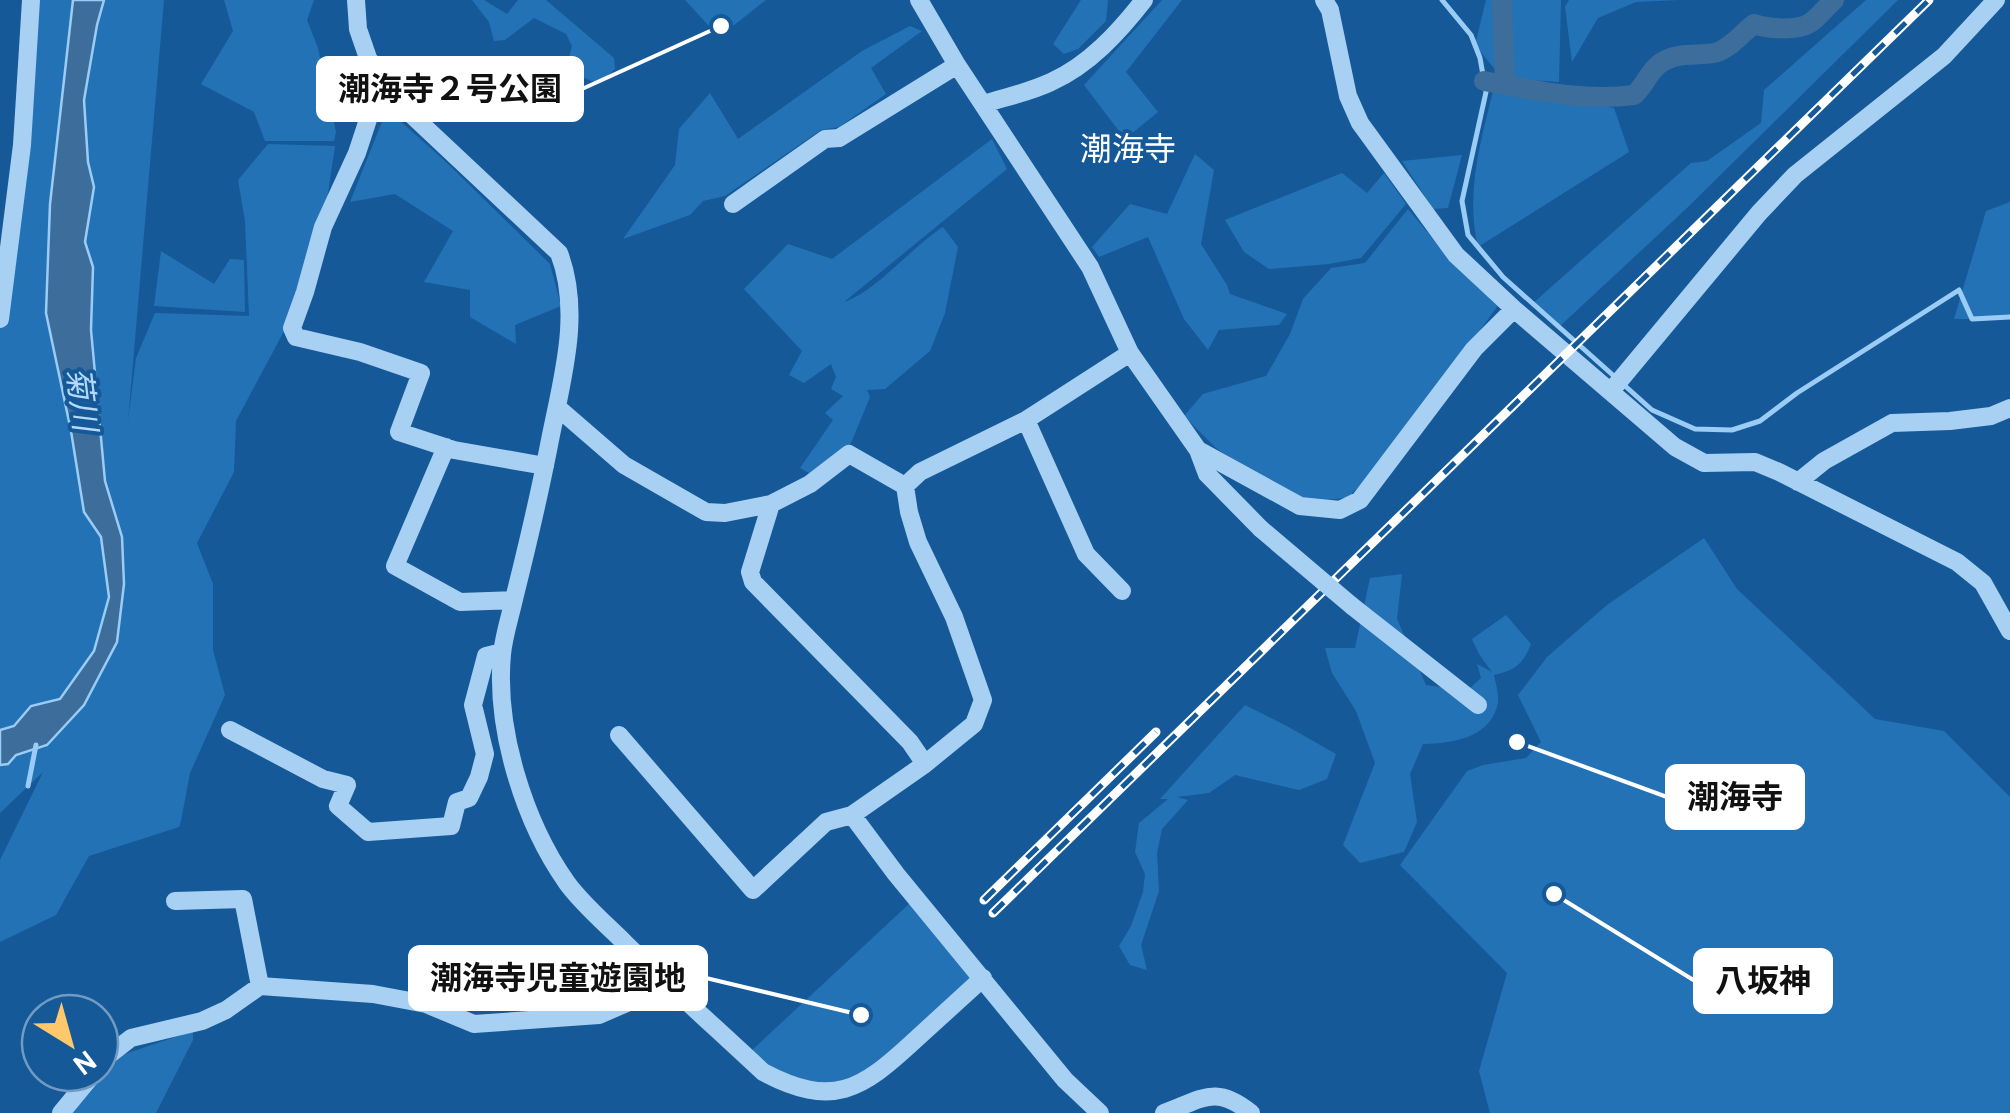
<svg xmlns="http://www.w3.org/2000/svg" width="2010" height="1113" font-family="Overpass,'Noto Sans JP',sans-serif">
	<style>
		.green { fill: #2472b6 }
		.water { fill: #3c6d9b; stroke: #9accf5; stroke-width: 2.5 }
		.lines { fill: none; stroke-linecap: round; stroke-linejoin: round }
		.stream { stroke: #9accf5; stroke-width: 5 }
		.canal { stroke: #3c6d9b; stroke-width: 20 }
		.minor { stroke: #a8d0f3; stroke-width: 18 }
		.rail-casing { stroke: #fff; stroke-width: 9 }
		.rail { stroke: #155999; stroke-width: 5; stroke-dasharray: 15; stroke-linecap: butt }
		.minor-bridge { stroke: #a8d0f3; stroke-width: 18 }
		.labels { text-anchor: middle; stroke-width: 8; stroke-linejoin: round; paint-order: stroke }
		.neighbourhood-label { font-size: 32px; fill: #fff; stroke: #155999 }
		.water-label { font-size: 32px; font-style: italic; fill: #b5daf9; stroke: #155999 }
		.leader { fill: none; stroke: #fff; stroke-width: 4 }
		.callout-dot { fill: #fff; stroke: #155999; stroke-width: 4 }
		.callout { fill: #fff; stroke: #fff; stroke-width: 4 }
		.callout-label { font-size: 32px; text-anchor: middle; font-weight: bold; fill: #111 }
	</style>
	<rect width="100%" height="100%" fill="#155999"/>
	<path class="green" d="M36 0H164L128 421 136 358 155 313 249 316 245 221 238 180 268 144 335 146 323 227 305 292 236 421 234 472 197 543 213 584V650L225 695 190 773 181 821 179 827 89 856 56 915 0 942V860L43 772 0 813V309Z
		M224 0H314L307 20 318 48 336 132 334 141H265L254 112 201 84 233 31Z
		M472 0H484L507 14 518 0H546L614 58 615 69 599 84 580 76 567 65 572 46 566 34 534 18 505 40 494 41 489 22Z
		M685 0H766L719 37Z
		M1081 0H1108L1106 21 1078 49 1064 54 1053 44Z
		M1162 0H1182L1126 72 1158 112 1125 139 1084 85Z
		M1486 0H1561L1559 82 1502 78 1475 45Z
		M1569 0H1679L1636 2 1598 18 1572 62 1565 7Z
		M1866 0H1898L1687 208 1559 327 1532 304 1691 163 1707 161 1761 123 1764 90Z
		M910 26 922 31 871 68 886 94 839 127 821 130 725 196 703 201 690 215 623 239 675 165 679 129 710 93 738 139 862 51Z
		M1494 87 1614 108 1629 152 1478 247C1465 192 1481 141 1494 87Z
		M387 109 446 162 550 264 561 306 515 325 516 344 470 317V290L424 282 453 231 395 194 350 202Z
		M992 139 1007 169 844 302C874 293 912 247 943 227L958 247 945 313 930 351 885 389 867 390 870 397 851 443 814 476 800 468 833 420 825 413 843 396 831 389 836 377 831 364 804 383 789 375 802 351 744 289 788 244 832 259Z
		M1195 154 1214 170 1201 244 1227 285 1230 294 1287 314 1279 325 1219 330 1208 350 1184 319 1148 237 1099 257 1092 247 1130 204 1167 214Z
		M1462 155 1448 208 1433 209 1402 161Z
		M1342 173 1367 193 1384 173 1406 204 1361 258 1329 264 1269 269 1244 252 1225 220Z
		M2010 202V319H1954L1986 211Z
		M1408 209 1443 251 1499 304 1384 463 1347 498 1312 501 1263 481 1216 448 1184 416 1203 394 1266 376 1290 334 1303 299 1331 268 1365 263Z
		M161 251 214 284 230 259 244 260 245 312 154 306Z
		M1704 538 1737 589 1875 719 1944 731 2010 797V1113H1490L1479 1071 1507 973 1400 865 1467 771 1483 765 1526 758 1541 742 1518 695 1547 657 1607 605Z
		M1402 574 1397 619 1426 685 1467 691 1481 678 1477 664 1492 672 1479 654 1472 639 1506 615 1531 644C1523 664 1516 670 1494 675 1496 684 1500 698 1497 707 1487 739 1452 743 1423 744L1410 774 1417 822 1404 852 1360 863 1343 845 1375 763 1356 711 1332 673 1325 648H1355L1370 578Z
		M1245 705 1285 725 1336 754 1327 779 1299 790 1235 775 1209 793 1177 797 1188 800 1162 829 1157 853 1159 891 1141 945 1147 970 1130 965 1119 946 1131 926 1143 892 1145 874 1135 852 1139 823 1168 799H1160Z
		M910 903 972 977 880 1064 856 1079 829 1085 785 1077 750 1052Z
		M193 1031V1040L156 1113H72L113 1058Z"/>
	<path class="water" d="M73 0H104L97 25 84 100 88 162 94 187 85 242 93 267 91 330 105 481 122 537 124 584 117 642 84 705 47 745 16 755 8 764 0 765V730L14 726 31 706 60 699 94 651 109 597 101 537 84 512 71 431 46 313 50 204Z"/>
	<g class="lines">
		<path class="stream" d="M1442 0 1471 35 1480 58 1486 92 1462 201 1468 235 1503 277 1652 410 1695 429 1732 430 1760 421 1797 393 1959 290 1972 319 2010 317
			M28 786 36 745"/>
		<path class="canal" d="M1502 0 1505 85
			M1484 81C1534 90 1583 102 1634 95 1646 85 1650 67 1666 60 1682 52 1698 56 1714 53 1729 50 1742 33 1754 24 1768 29 1797 31 1810 23 1819 17 1826 7 1834 0"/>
		<path class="minor" d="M356 0 358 29 368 58 398 102 559 253C582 313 562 379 550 440 540 492 528 543 515 595 511 614 504 634 502 654 495 729 524 822 567 883 583 905 606 924 625 943 670 987 717 1029 763 1072 833 1109 861 1090 914 1041 937 1020 960 999 983 978
			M919 0 957 65 1090 267 1130 353 1198 450 1207 474 1261 529
			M1324 0 1330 10 1348 96 1360 123 1456 255 1514 309 1675 447 1704 463 1755 462 1779 472 1957 562 1983 583 2010 631
			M381 80 357 153 323 227 305 292 292 328 296 337 360 352 421 373 399 432 454 450 545 466
			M984 104C1006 97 1030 92 1051 82 1089 65 1119 32 1144 0
			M733 204 825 139 839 138 957 65
			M0 319 22 145 31 0
			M1611 391 1759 213 1795 175 1944 56 1996 0
			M557 407 624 465 706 512 725 513 771 504 810 484 849 454 905 486
			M1026 420 1086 554 1122 591
			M446 447 395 566 460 602 514 600
			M1198 450 1300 506 1340 510 1360 500 1474 349 1514 309
			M1798 482 1824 461 1892 423 1950 421 1991 416 2010 408
			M771 504 750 572 753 582 910 742 925 764
			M1352 606 1478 705
			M230 730 323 779 347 785 338 806 368 832 451 826 457 802 469 798 479 777 485 754 473 705 486 656 502 652
			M619 735 753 890 826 822 852 815
			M175 901 243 899 260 986
			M100 1066 109 1055 131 1038 202 1021 226 1010 260 986 373 994 426 1004 474 1024 599 1015 629 1002 659 976
			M61 1113 94 1073
			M1100 1113 1065 1080 896 874 852 815 925 764 974 724 983 700 954 617 918 542 909 512 905 486 920 472 1026 420 1130 353
			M1164 1113C1203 1099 1215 1084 1251 1113"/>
		<g class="rail-casing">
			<path id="rail" d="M984 900 1156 732
				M993 913 1929 0"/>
		</g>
		<use href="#rail" class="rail"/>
		<path class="minor-bridge" d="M1261 529 1352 606"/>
	</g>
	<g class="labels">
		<g class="neighbourhood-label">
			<text x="1128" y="160">潮海寺</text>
		</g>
		<g class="water-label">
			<text transform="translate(82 399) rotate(83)" y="11">菊川</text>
		</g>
	</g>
	<path class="leader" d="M721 26L582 89M1517 742L1667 797M861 1015L706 978M1554 894L1695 981"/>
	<g class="callout-dot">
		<circle cx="721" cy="26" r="10"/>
		<circle cx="1517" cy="742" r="10"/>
		<circle cx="861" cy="1015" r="10"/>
		<circle cx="1554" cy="894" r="10"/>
	</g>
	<g class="callout">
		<rect x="318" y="58" width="264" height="62" rx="10"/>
		<rect x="1667" y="766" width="136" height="62" rx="10"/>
		<rect x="410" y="947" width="296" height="62" rx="10"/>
		<rect x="1695" y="950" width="136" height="62" rx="10"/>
	</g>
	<g class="callout-label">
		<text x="450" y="100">潮海寺２号公園</text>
		<text x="1735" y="808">潮海寺</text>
		<text x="558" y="989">潮海寺児童遊園地</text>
		<text x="1763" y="992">八坂神</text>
	</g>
	<g transform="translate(70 1043) rotate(143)"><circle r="48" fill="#155999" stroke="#739bc2" stroke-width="2.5"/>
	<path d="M0-8L18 38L0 25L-18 38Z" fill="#ffc86a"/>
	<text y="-15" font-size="28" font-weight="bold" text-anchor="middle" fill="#ffffff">N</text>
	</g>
</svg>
